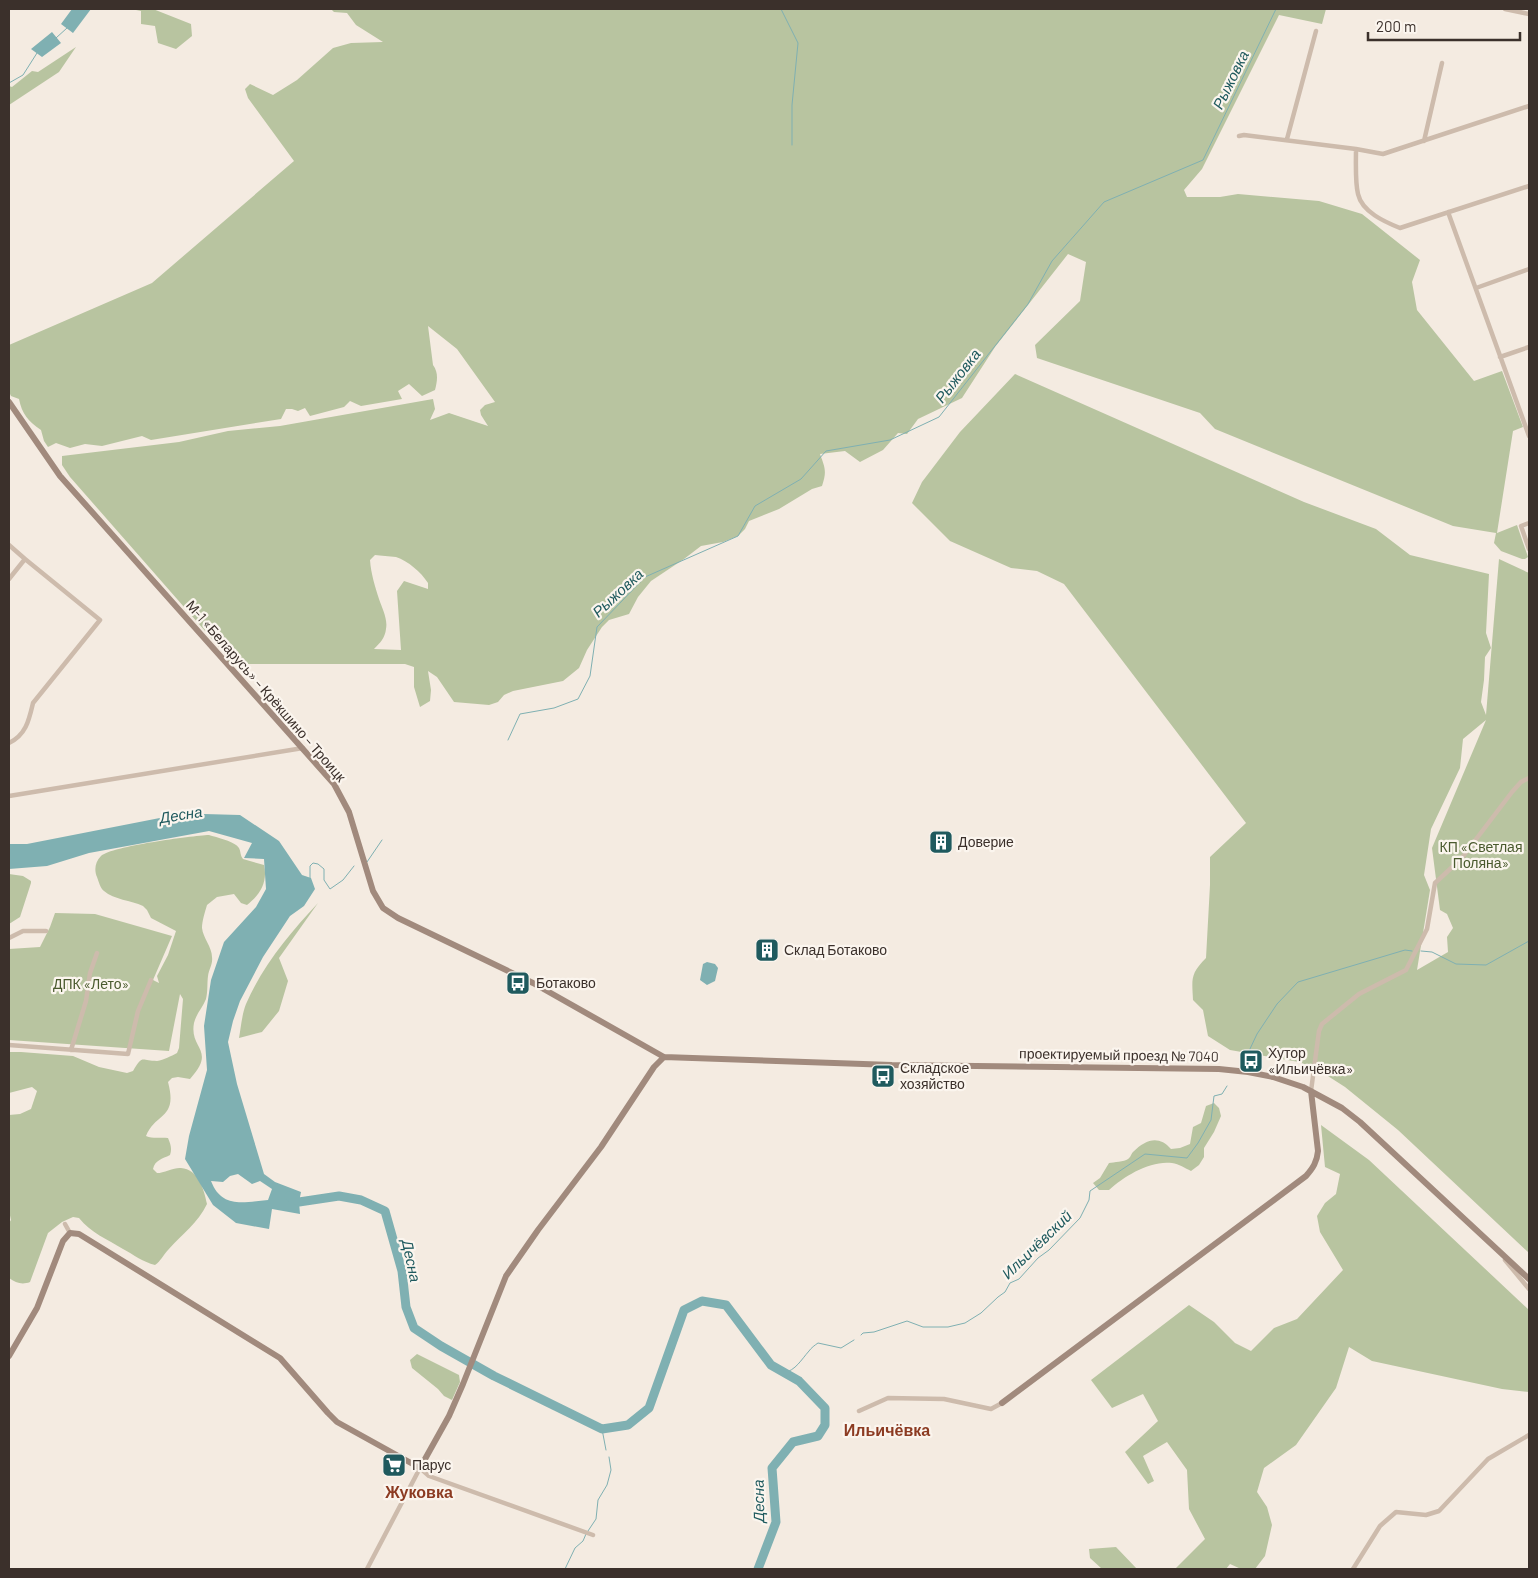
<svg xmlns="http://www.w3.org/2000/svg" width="1538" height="1578" font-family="Barlow,sans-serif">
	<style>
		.green { fill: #b8c4a0; fill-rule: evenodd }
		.water { fill: #7fb0b2; fill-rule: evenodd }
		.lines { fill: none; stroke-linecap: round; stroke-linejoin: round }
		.stream { stroke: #7fb0b2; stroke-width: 1 }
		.river { stroke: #7fb0b2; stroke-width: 9 }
		.street { stroke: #cdbbac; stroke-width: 4.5 }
		.secondary { stroke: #a18a7d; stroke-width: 6 }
		.labels { text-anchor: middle; stroke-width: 4.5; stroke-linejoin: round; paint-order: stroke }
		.street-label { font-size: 14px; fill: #3b302b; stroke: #fbf5ee }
		.poi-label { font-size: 14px; fill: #3b302b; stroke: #fbf5ee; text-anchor: start }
		.park-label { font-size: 14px; fill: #4a5a2e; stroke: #fbf5ee }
		.water-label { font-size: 15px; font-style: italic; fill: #1f5a5e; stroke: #fbf5ee }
		.quarter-label { font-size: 16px; font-weight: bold; fill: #8c3b22; stroke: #fbf5ee }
	</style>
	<rect width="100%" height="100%" fill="#f4ebe1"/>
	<path class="green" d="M131 9H153L191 24 192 36 176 49 158 43 155 26 141 24V11Z
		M331 9H1326L1322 24 1279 15 1202 169 1184 190 1187 197H1220L1238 194 1319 201 1362 214 1420 260 1412 282 1417 310 1474 381 1502 371 1523 427 1513 431 1497 533 1517 525 1528 557 1525 559H1522L1501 551 1494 543 1496 533 1453 526 1215 429 1200 413 1037 358 1035 345 1080 301 1086 262 1068 254 995 347 962 398 918 419 907 434 898 433 883 450 860 462 845 451 820 454C825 468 827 471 822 486L812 489 779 509 749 521 745 529 738 536 723 542 701 546 684 559 651 581 638 597 629 614 609 620 602 627 587 650 579 668 563 681 513 691 504 695 498 702 489 705 454 702 437 677 428 671 431 690 430 701 420 707 414 687V667L405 664H241L233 666 229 663 227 656 70 477 62 465V456L179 442 228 431 280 426 433 399 435 409 430 420 449 413 488 426 481 415 480 410 485 405 495 402 457 349 428 326 433 365C439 373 437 382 435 390L422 396 409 384 398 391 402 399 361 406 350 401 344 407 310 416 305 408 298 411 292 409H286L281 419 151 440 142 436 102 446 85 444 70 448 56 443 48 447 44 441 41 430C28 421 22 414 19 399L11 396 9 392V345L152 283 294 161 248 98 245 89 250 84 273 95 297 80 333 48 351 43 383 42 356 25 347 13 334 12ZM375 555C381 556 389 556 396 557 408 561 421 572 428 583V589L404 581 397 591 401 650 374 649C380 643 385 638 386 629 388 619 382 608 379 599 375 586 371 574 370 560Z
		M76 47 59 72 9 105V86L12 87 32 71 38 72Z
		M1015 374 1304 502 1376 529 1410 555 1489 574 1486 633 1491 648 1485 657 1484 680 1481 702 1486 715 1499 559 1529 573V1253L1398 1130 1345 1087 1320 1071 1299 1062 1230 1050 1208 1036 1203 1010 1193 1000C1192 979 1190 974 1206 958L1210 885V857L1246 823 1064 584 1037 571 1011 568 950 541 912 503 922 482 960 432ZM1486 720 1432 848 1440 910 1447 914 1453 928 1447 937 1448 952 1417 970 1430 890 1424 875 1431 829 1460 768 1463 739Z
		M209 835C216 837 236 842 239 848 241 852 240 855 243 859L264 865C268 882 260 895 247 905L241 903 234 894 217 897 207 905C205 912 202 921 202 928 203 938 212 947 212 957 213 964 209 969 208 976 207 983 208 991 206 999 203 1007 196 1014 194 1023 189 1050 217 1049 190 1079L178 1077 172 1078 168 1082C178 1119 156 1112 146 1136 153 1139 160 1137 168 1138 171 1145 172 1149 170 1155 162 1159 155 1160 153 1169L157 1173C164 1173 175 1167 181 1168 198 1169 204 1189 207 1204 198 1223 182 1234 168 1250 163 1255 161 1261 155 1265 143 1262 134 1255 123 1249 107 1239 91 1233 79 1218L73 1217 62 1222 48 1233 30 1282C22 1285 16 1283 9 1278V1223L11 1220 9 1211V1115L20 1114 31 1109 37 1091 32 1087 9 1093V1052H21L73 1056 99 1067 127 1073 133 1071C143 1054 141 1061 157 1061 164 1060 171 1056 177 1053L179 1048 183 999 180 994 169 1051 9 1040V949L40 947 50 927 55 913 95 914 172 936 153 980 159 983 157 976 168 955 176 931 151 918 147 910 143 906C131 900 114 900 104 891 100 888 99 882 97 877 94 870 95 862 101 856 112 846 191 836 209 835Z
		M9 874 23 876 31 881V883L20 917 9 924Z
		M318 903 279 958 288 981 279 1011 262 1032 239 1038C241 1027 242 1014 246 1004 263 965 290 933 318 903Z
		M1214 1103 1219 1108 1221 1116 1214 1132 1204 1148V1157L1199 1165 1191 1171C1185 1168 1179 1164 1172 1163 1151 1160 1124 1176 1109 1190H1099L1093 1183 1100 1178 1109 1163C1114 1162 1124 1162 1128 1159 1131 1157 1131 1154 1133 1152 1146 1139 1159 1135 1171 1149L1180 1148 1190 1144 1193 1127 1201 1123 1206 1106Z
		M1321 1125 1369 1160 1529 1310V1392L1502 1389 1372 1361 1349 1347 1336 1388 1296 1445 1264 1468 1257 1492 1267 1507 1272 1525 1265 1556 1255 1569H1241L1230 1564 1226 1569H1175L1205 1539 1189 1509 1187 1470 1167 1442 1143 1456 1154 1481 1148 1484 1125 1452 1158 1421 1143 1394 1112 1408 1091 1380 1189 1305 1214 1322 1235 1343 1251 1351 1274 1328 1297 1319 1343 1270 1320 1232 1317 1216 1325 1203 1336 1194 1340 1174 1325 1167Z
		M417 1354 459 1375 460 1382 452 1400 444 1396 438 1389 412 1368 410 1360Z
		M1116 1547 1137 1569H1102L1090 1558 1089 1549Z"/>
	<path class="water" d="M72 9H91L73 33 61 24Z
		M52 32 61 43 42 57 31 49Z
		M204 814 240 815 279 841 302 875 311 878 315 889 304 906 290 916 263 957 240 1001 233 1021 228 1042 237 1084 264 1174 275 1182 301 1192 299 1202 300 1214 272 1209 269 1229 236 1223 213 1205 185 1159 189 1136 207 1070 204 1026 211 980 224 942 256 907 266 889 264 859 244 858 252 843 209 831 89 853 47 866 9 869V844H27L170 816ZM238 1174 252 1184 260 1181 272 1189 268 1200C243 1202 222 1209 211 1181L223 1182 230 1176Z
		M707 962 715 964 718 968 715 981 707 985 700 980 703 964Z"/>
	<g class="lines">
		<path class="stream" d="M781 9 798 43 792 105V145
			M56 38 67 28
			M9 83 23 75 37 53
			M508 740 520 714 554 708 578 699 590 676 597 627 645 577 738 536 755 506 801 479 826 451 890 440 939 417 1028 304 1052 261 1104 202 1203 160 1276 9
			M367 862 382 840
			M310 880V866L313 863 318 864 324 869V880L330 889 343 880 354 866
			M1421 951 1432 952 1456 964 1486 965 1529 941
			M1249 1051 1257 1034 1277 1004 1298 982 1405 950 1412 951
			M861 1335 863 1333 874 1332 907 1321 923 1327H948L965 1323 981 1313 998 1297 1005 1292 1010 1283 1019 1279 1038 1258 1049 1250 1080 1218 1089 1200 1090 1191 1145 1154 1187 1158 1198 1143 1211 1120 1214 1096 1222 1094 1227 1086
			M784 1373C796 1370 801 1360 809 1351 811 1348 815 1345 818 1343L841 1348 854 1340
			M602 1429 606 1450
			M588 1531 596 1519 598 1500 607 1485 611 1470 609 1457
			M565 1569 575 1548 583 1541 586 1534"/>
		<path class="river" d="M289 1196 299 1202 339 1196 361 1200 385 1211 402 1271 406 1307 414 1328 441 1346 494 1376 602 1429 628 1425 649 1408 684 1310 702 1301 726 1305 771 1365 799 1381 825 1408V1425L818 1436 793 1442 772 1468 776 1522 758 1569"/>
		<path class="street" d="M1505 9 1529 14
			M1529 106 1383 154 1356 149C1356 162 1355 182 1358 194 1362 212 1385 222 1400 228L1529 186
			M1239 136 1244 135 1356 149
			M1287 139 1316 31
			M1424 141 1442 63
			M1448 212 1529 436
			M1476 288 1529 269
			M1500 357 1529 347
			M1529 523 1521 526 1529 549
			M9 545 25 559
			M9 579 25 559 100 620 33 703C29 720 26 735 9 743
			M9 796 303 748
			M9 938 23 931H46
			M9 1045 128 1054 138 1011 151 980
			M71 1050 86 1001 90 973 97 953
			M1311 1091 1319 1031 1322 1024 1359 994 1406 970 1427 929 1435 883 1461 859 1512 792 1521 782 1529 778
			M65 1224 70 1233
			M1505 1260 1529 1289
			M859 1411 888 1398 944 1399 991 1409 1002 1403
			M367 1569 420 1468 429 1476 593 1535
			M1353 1569 1380 1526 1396 1512 1426 1515 1439 1511 1488 1459 1529 1435"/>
		<path class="secondary" d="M9 402 60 476 334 784 349 812 373 891 383 908 398 918 533 983 664 1057 892 1065 1219 1069 1248 1072 1273 1077 1303 1087 1342 1108 1360 1122 1529 1279
			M9 1356 37 1308 63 1241 70 1233 79 1234 280 1358 328 1413 337 1422 420 1468 449 1416 463 1384 506 1276 538 1230 601 1147 654 1067 664 1057
			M1002 1403 1306 1176C1313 1168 1317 1162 1318 1151L1311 1091"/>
	</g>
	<defs>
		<g id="building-square" transform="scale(1.25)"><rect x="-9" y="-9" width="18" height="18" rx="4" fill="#1f5a5e" stroke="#fbf5ee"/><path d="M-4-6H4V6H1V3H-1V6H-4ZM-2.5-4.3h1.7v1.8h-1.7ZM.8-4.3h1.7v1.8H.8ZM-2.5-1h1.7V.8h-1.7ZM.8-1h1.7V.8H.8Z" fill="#fff"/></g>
		<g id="bus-square" transform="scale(1.25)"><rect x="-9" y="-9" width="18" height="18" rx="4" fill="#1f5a5e" stroke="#fbf5ee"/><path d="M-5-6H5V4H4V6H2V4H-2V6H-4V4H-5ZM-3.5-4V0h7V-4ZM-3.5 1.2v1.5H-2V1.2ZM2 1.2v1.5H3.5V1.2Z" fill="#fff"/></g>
		<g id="supermarket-square" transform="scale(1.25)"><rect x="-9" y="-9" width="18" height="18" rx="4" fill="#1f5a5e" stroke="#fbf5ee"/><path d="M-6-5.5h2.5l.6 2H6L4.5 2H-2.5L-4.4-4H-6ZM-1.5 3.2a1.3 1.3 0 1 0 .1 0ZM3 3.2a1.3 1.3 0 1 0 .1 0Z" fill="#fff"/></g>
	</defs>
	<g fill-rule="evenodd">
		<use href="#building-square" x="941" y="842"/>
		<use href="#building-square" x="767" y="950"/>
		<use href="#bus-square" x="518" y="983"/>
		<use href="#bus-square" x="1251" y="1061"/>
		<use href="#bus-square" x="883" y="1076"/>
		<use href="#supermarket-square" x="394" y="1465"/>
	</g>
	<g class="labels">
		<g class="street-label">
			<text transform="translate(266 691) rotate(49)" y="5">М-1 «Беларусь» – Крёкшино – Троицк</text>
			<text transform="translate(1119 1055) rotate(1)" y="5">проектируемый проезд № 7040</text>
		</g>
		<g class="poi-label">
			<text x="958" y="847">Доверие</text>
			<text x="784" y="955">Склад Ботаково</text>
			<text x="536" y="988">Ботаково</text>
			<text x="1268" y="1058">Хутор<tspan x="1268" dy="16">«Ильичёвка»</tspan></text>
			<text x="900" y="1073">Складское<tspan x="900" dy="16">хозяйство</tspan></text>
			<text x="412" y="1470">Парус</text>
		</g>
		<g class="park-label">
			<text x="1481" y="852">КП «Светлая<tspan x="1481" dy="16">Поляна»</tspan></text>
			<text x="91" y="989">ДПК «Лето»</text>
		</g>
		<g class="water-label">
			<text transform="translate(1231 80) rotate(-64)" y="5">Рыжовка</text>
			<text transform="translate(958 376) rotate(-52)" y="5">Рыжовка</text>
			<text transform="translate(618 593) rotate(-43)" y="5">Рыжовка</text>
			<text transform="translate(181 815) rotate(-9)" y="5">Десна</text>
			<text transform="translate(1037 1245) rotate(-44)" y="5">Ильичёвский</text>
			<text transform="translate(411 1261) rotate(78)" y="5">Десна</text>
			<text transform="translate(759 1501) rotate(-91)" y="5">Десна</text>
		</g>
		<g class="quarter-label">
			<text x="887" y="1436">Ильичёвка</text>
			<text x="419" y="1498">Жуковка</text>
		</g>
	</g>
	<rect width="1538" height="1578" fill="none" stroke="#3b302b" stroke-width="20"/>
	<path d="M1368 32v8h152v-8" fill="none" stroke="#3b302b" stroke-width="2.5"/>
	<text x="1376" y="32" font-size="15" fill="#3b302b" stroke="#fbf5ee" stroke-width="4" paint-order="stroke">200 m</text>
</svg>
